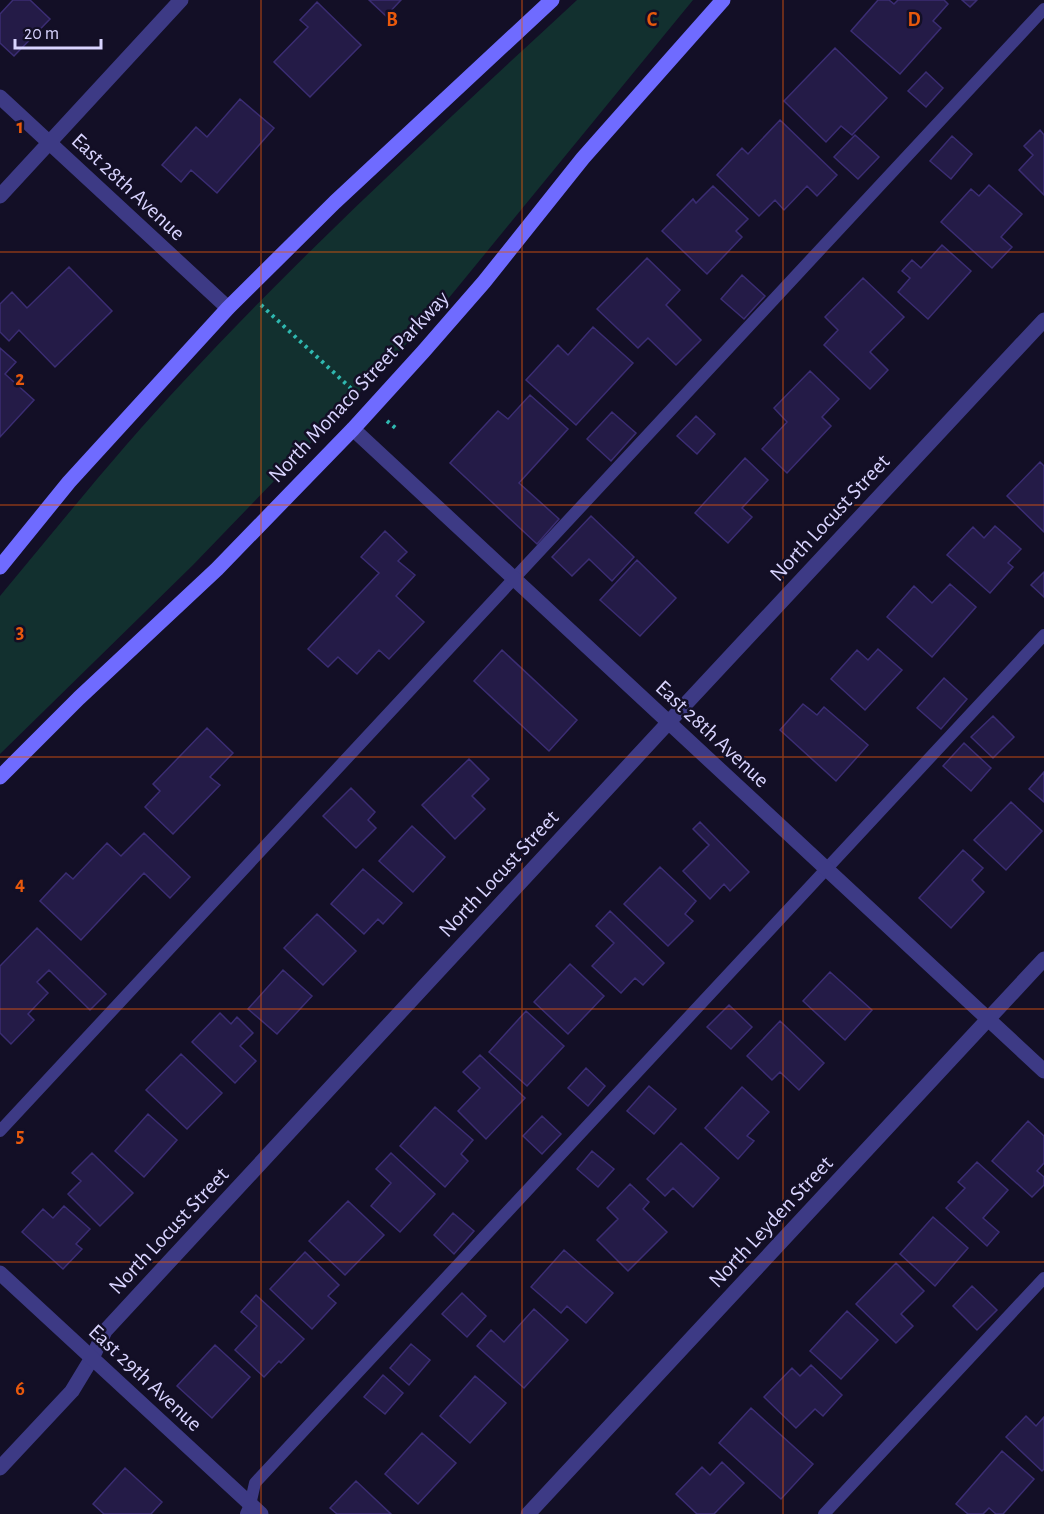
<svg xmlns="http://www.w3.org/2000/svg" width="1044" height="1514" font-family="'Alegreya Sans',sans-serif">
	<style>
		.park { fill: #12302f }
		.building { fill: #241b47; stroke: #3b2d73; stroke-width: 1.5 }
		.lines { fill: none; stroke-linecap: round; stroke-linejoin: round }
		.path { stroke: #2fb8b0; stroke-width: 4; stroke-dasharray: 3 4.5; stroke-linecap: butt }
		.service { stroke: #3d3a85; stroke-width: 12 }
		.minor { stroke: #3d3a85; stroke-width: 15 }
		.tertiary { stroke: #3d3a85; stroke-width: 15 }
		.secondary { stroke: #6f6bff; stroke-width: 15 }
		.grid { fill: none; stroke: #e8590c; stroke-width: 1.5; stroke-opacity: 0.55 }
		.labels { text-anchor: middle; stroke-width: 5; stroke-linejoin: round; paint-order: stroke }
		.street-label { font-size: 22px; fill: #d9d4ff; stroke: #130f26 }
		.grid-label { font-size: 20px; text-anchor: middle; font-weight: bold; fill: #e8590c; stroke: #130f26; stroke-width: 5; stroke-linejoin: round; paint-order: stroke }
	</style>
	<rect width="100%" height="100%" fill="#130f26"/>
	<path class="park" d="M577 0H693L439 310 193 565 0 754V596C60 524 119 450 183 382 307 248 443 124 577 0Z"/>
	<path class="building" d="M13 0H30L50 19 14 56 0 43V14Z
		M369 0H401L386 16Z
		M878 0H889L894 4 898 0H944L948 4 933 21 941 28 900 74 851 31Z
		M962 0H977L970 7Z
		M317 2 361 45 310 97 274 62 308 27 300 20Z
		M835 48 887 98 852 135 841 126 826 142 784 101Z
		M926 72 943 88 926 107 908 91Z
		M240 99 274 128 217 193 191 170 181 182 162 165 196 127 207 137Z
		M780 120 837 175 817 196 807 186 784 210 775 200 759 216 717 175 742 148 748 154Z
		M1040 130 1044 135V195L1019 170 1033 155 1024 146Z
		M855 135 879 157 858 179 834 157Z
		M952 136 972 154 951 179 930 161Z
		M989 185 1022 214 1001 237 1012 247 992 268 941 222 971 189 979 196Z
		M713 186 748 219 736 231 742 237 707 274 662 231 693 199 696 203Z
		M942 245 971 271 928 319 898 292 910 278 902 271 912 260 921 268Z
		M647 258 680 290 666 305 701 340 676 365 648 338 638 348 597 309Z
		M69 267 112 311 55 367 19 330 9 341 0 332V304L12 292 27 308Z
		M742 275 765 296 744 319 721 299Z
		M863 278 904 317 870 352 888 370 870 389 824 345 838 330 825 317Z
		M593 327 633 363 576 425 526 380 558 345 568 355Z
		M0 348 16 362 5 374 34 400 0 437Z
		M810 371 839 399 822 417 831 426 787 473 762 449 787 422 774 408Z
		M530 395 568 429 519 483 559 519 537 544 450 463 498 411 508 419Z
		M612 412 636 433 611 461 587 439Z
		M696 416 715 434 697 454 677 436Z
		M745 458 768 480 742 508 752 517 728 543 695 513Z
		M1040 462 1044 466V532L1007 496Z
		M591 516 634 557 612 581 589 559 572 576 552 557Z
		M995 526 1021 549 1008 563 1013 567 990 593 947 555 973 527 984 538Z
		M385 531 407 552 398 561 415 575 396 596 424 622 389 659 379 650 357 674 338 657 328 667 308 649 379 573 361 557Z
		M637 560 676 598 640 636 600 600Z
		M1044 572V597L1031 585Z
		M950 584 976 607 932 657 887 617 914 586 932 603Z
		M878 649 902 670 865 710 831 679 857 650 868 660Z
		M502 650 577 720 549 751 474 681Z
		M944 678 967 699 941 729 917 708Z
		M803 704 817 715 824 707 868 745 836 781 780 730Z
		M993 716 1014 737 993 758 971 737Z
		M207 728 233 753 210 777 220 785 173 834 145 807 160 791 153 784Z
		M964 743 991 768 971 791 943 766Z
		M469 759 489 779 472 796 485 809 455 839 422 805Z
		M1044 772V802L1029 789Z
		M351 788 375 812 368 820 376 828 356 848 323 816Z
		M1011 802 1042 831 1006 870 974 840Z
		M700 822 749 872 730 891 724 884 710 899 683 871 709 845 693 829Z
		M412 826 445 857 413 892 379 861Z
		M144 833 190 877 170 898 144 873 81 940 40 901 66 873 73 879 107 843 121 856Z
		M963 850 983 868 972 880 984 892 951 928 919 898Z
		M660 867 696 901 685 914 693 921 668 946 624 904Z
		M363 869 402 903 383 924 378 919 364 934 331 904Z
		M610 911 664 963 643 985 635 978 621 993 592 966 614 943 596 926Z
		M317 914 356 951 323 985 284 948Z
		M37 928 106 994 90 1010 49 970 37 982 48 993 28 1014 34 1020 11 1044 0 1033V966Z
		M570 964 604 996 568 1034 534 1002Z
		M283 970 312 996 277 1034 248 1009Z
		M830 972 872 1010 845 1040 803 1001Z
		M729 1005 752 1027 731 1049 707 1027Z
		M526 1011 564 1046 527 1086 489 1052Z
		M220 1013 231 1024 237 1017 253 1033 240 1046 256 1061 235 1083 192 1042Z
		M780 1021 824 1063 799 1090 780 1072 772 1080 747 1056Z
		M181 1054 222 1093 187 1129 146 1090Z
		M480 1055 525 1098 486 1139 458 1111 480 1088 463 1072Z
		M586 1068 605 1086 588 1106 568 1088Z
		M649 1086 676 1109 654 1134 627 1111Z
		M742 1087 769 1112 747 1136 754 1141 738 1159 705 1128Z
		M435 1107 473 1140 461 1154 468 1161 445 1187 400 1146Z
		M148 1114 177 1140 144 1177 115 1151Z
		M542 1116 561 1134 542 1154 523 1136Z
		M1028 1121 1044 1136V1163L1037 1171 1044 1177V1185L1032 1197 992 1161Z
		M681 1143 719 1178 693 1207 673 1188 665 1196 647 1179Z
		M592 1151 614 1169 598 1187 577 1169Z
		M92 1153 133 1193 100 1226 68 1194 81 1181 72 1173Z
		M391 1153 435 1194 400 1232 371 1206 391 1183 376 1169Z
		M977 1162 1008 1190 983 1218 999 1232 987 1246 946 1208 965 1188 958 1182Z
		M630 1184 649 1202 643 1209 667 1232 628 1271 597 1240 618 1219 607 1208Z
		M348 1201 384 1235 345 1275 309 1241Z
		M64 1206 90 1229 76 1244 82 1249 63 1269 22 1232 43 1209 53 1218Z
		M453 1213 474 1231 454 1254 434 1235Z
		M933 1217 968 1248 935 1286 900 1254Z
		M564 1250 613 1293 586 1323 567 1306 561 1313 531 1287Z
		M305 1252 339 1285 328 1296 336 1303 312 1329 270 1289Z
		M896 1263 924 1291 901 1314 913 1326 896 1343 856 1304Z
		M972 1286 997 1310 977 1330 953 1306Z
		M462 1293 486 1316 467 1337 442 1314Z
		M256 1295 304 1339 281 1363 279 1361 264 1377 235 1350 257 1326 241 1312Z
		M534 1309 568 1340 524 1388 477 1346 491 1330 504 1342Z
		M847 1311 878 1340 841 1379 810 1351Z
		M411 1344 430 1360 409 1385 390 1368Z
		M215 1345 250 1377 212 1418 177 1386Z
		M811 1365 842 1395 823 1416 815 1409 796 1428 764 1397 792 1368 800 1376Z
		M383 1375 403 1393 385 1414 364 1397Z
		M475 1376 506 1403 470 1443 440 1416Z
		M751 1408 813 1464 781 1499 719 1443Z
		M1026 1416 1036 1426 1044 1417V1469L1042 1471 1006 1437Z
		M422 1433 456 1463 418 1504 385 1474Z
		M1002 1451 1034 1479 1003 1514H996L989 1508 983 1514H968L956 1504Z
		M722 1462 744 1483 714 1514H697L676 1494 702 1467 710 1475Z
		M125 1468 162 1502 151 1514H104L93 1504Z
		M356 1481 391 1514H337L330 1508Z"/>
	<g class="lines">
		<path class="path" d="M261 305 357 394
			M387 421 398 430"/>
		<path class="service" d="M0 1131 1044 9
			M246 1514 250 1505 255 1483 1044 635
			M824 1514 1044 1278"/>
		<path class="minor" d="M0 97 228 308
			M0 196 181 0
			M353 429 1044 1071
			M0 1468 72 1391 92 1358 105 1331 668 723 1044 320
			M528 1514 1044 959"/>
		<path class="tertiary" d="M0 1273 261 1514"/>
		<path class="secondary" d="M0 567 69 482 228 308 335 202 552 0
			M0 777 79 698 217 569 353 429 423 352 484 282 583 158 723 0"/>
	</g>
	<path class="grid" d="M261 0V1514M522 0V1514M783 0V1514M0 252H1044M0 505H1044M0 757H1044M0 1009H1044M0 1262H1044"/>
	<g class="labels">
		<g class="street-label">
			<text transform="translate(129 186) rotate(43)" y="8">East 28th Avenue</text>
			<text transform="translate(358 386) rotate(-47)" y="8">North Monaco Street Parkway</text>
			<text transform="translate(829 517) rotate(-47)" y="8">North Locust Street</text>
			<text transform="translate(713 733) rotate(43)" y="8">East 28th Avenue</text>
			<text transform="translate(498 873) rotate(-47)" y="8">North Locust Street</text>
			<text transform="translate(770 1221) rotate(-47)" y="8">North Leyden Street</text>
			<text transform="translate(168 1230) rotate(-47)" y="8">North Locust Street</text>
			<text transform="translate(146 1377) rotate(43)" y="8">East 29th Avenue</text>
		</g>
	</g>
	<g class="grid-label">
		<text x="392" y="26">B</text>
		<text x="652" y="26">C</text>
		<text x="914" y="26">D</text>
		<text x="20" y="133">1</text>
		<text x="20" y="385">2</text>
		<text x="20" y="638">3</text>
		<text x="20" y="890">4</text>
		<text x="20" y="1142">5</text>
		<text x="20" y="1395">6</text>
	</g>
	<path d="M15 39v9h86v-9" fill="none" stroke="#d9d4ff" stroke-width="3"/>
	<text x="24" y="39" font-size="18" fill="#d9d4ff" stroke="#130f26" stroke-width="4.5" paint-order="stroke">20 m</text>
</svg>
